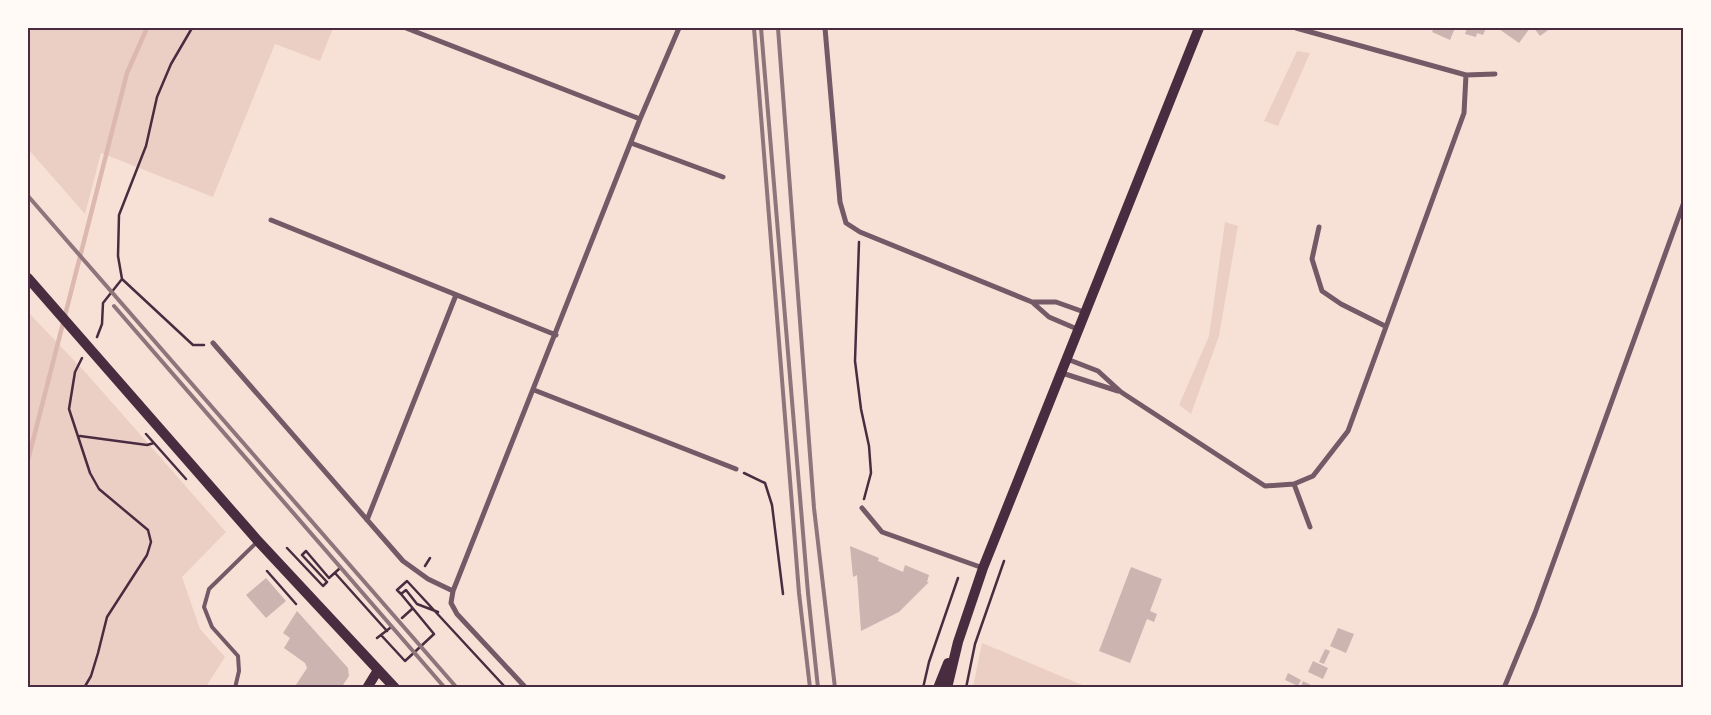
<svg xmlns="http://www.w3.org/2000/svg" width="1711" height="715" font-family="'PT Sans',sans-serif">
	<style>
		.green { fill: #ebcfc5 }
		.lines { fill: none; stroke-linecap: round; stroke-linejoin: round }
		.stream { stroke: #dcb8b0; stroke-width: 4.5 }
		.building { fill: #ccb4b1 }
		.path { stroke: #4a2c40; stroke-width: 2.5 }
		.service { stroke: #755966; stroke-width: 4 }
		.minor { stroke: #755966; stroke-width: 5 }
		.secondary { stroke: #4a2c40; stroke-width: 10 }
		.rail { stroke: #8f747c; stroke-width: 4 }
		.neatline { fill: none; stroke: #4a2c40; stroke-width: 2 }
	</style>
	<rect width="100%" height="100%" fill="#f7e1d7"/>
	<path class="green" d="M28 28H333L320 61 275 44 213 197 101 153 85 214 28 149Z
		M1297 51 1310 53 1278 126 1264 121Z
		M1225 222 1238 226 1219 336 1191 414 1179 405 1209 336Z
		M28 312 86 373 226 532 182 577 200 629 225 657 206 687H28Z
		M982 643 1075 682 1088 687H973Z"/>
	<g class="lines">
		<path class="stream" d="M28 460 127 73 147 28"/>
	</g>
	<path class="building" d="M1434 28H1460L1459 30 1455 28 1450 40 1432 32Z
		M1467 28H1486L1483 35 1477 33 1476 37 1465 34Z
		M1501 28H1530L1519 43 1499 29Z
		M1534 28H1551L1540 36Z
		M850 546 879 558 878 561 903 572 905 565 929 575 927 582H929L899 612 861 631 857 575 853 577Z
		M1131 567 1162 579 1150 611 1157 614 1154 622 1147 619 1130 663 1099 651Z
		M266 578 286 601 266 618 246 595Z
		M297 611 348 668 349 676 341 688H294L307 668 305 663 284 648 290 638 283 633Z
		M1338 628 1354 634 1346 653 1330 646Z
		M1325 649 1330 651 1324 664 1319 662Z
		M1313 661 1328 668 1323 679 1308 672Z
		M1288 673 1301 680 1298 686 1285 680Z
		M1303 681 1317 688H1300Z"/>
	<g class="lines">
		<path class="path" d="M859 242 855 361 861 409 869 446 871 473 864 499
			M122 279 118 256 119 215 146 146 157 97 171 64 192 28
			M122 279 193 345H204
			M97 337 102 324 103 303 122 279
			M82 358 75 372 69 409 90 473 99 489 148 530 151 542 147 555 107 617 98 653 91 676 84 688
			M146 434 186 479
			M80 436 147 445 154 443
			M744 473 765 483 772 505 783 594
			M287 548 323 586 327 582
			M425 566 430 558
			M267 571 296 604
			M335 573 387 631
			M327 582 302 555 306 551 329 578 339 569
			M401 594 397 590 407 581 506 688
			M402 618 412 609
			M381 635 405 661 434 634 401 594 406 590 417 604 438 612
			M377 638 390 628
			M923 688 929 662 958 578
			M966 688 975 644 1004 561"/>
		<path class="service" d="M235 688 239 671 238 656 212 627 204 607 209 589 258 541"/>
		<path class="minor" d="M406 28 640 119
			M825 28 840 202 846 223 860 232 1032 302 1049 317 1077 329
			M1296 28 1466 75 1495 74
			M631 143 723 177
			M271 220 556 335
			M1319 227 1312 259 1322 291 1341 304 1385 326
			M1032 302H1056L1084 312
			M213 343 403 561 428 579 453 591 451 603 457 614 526 688
			M1067 359 1098 371 1121 392 1265 486 1294 484 1310 527
			M1062 373 1118 391
			M534 390 736 469
			M1294 484 1313 476 1348 431 1464 113 1466 75
			M862 508 882 532 983 568
			M367 520 456 295
			M453 591 640 119 679 28
			M1504 688 1535 613 1684 202"/>
		<path class="secondary" d="M28 278 258 541 395 688
			M367 688 378 670
			M938 688 948 663
			M947 688 958 642 983 568 1199 28"/>
		<path class="rail" d="M754 28 799 593 810 688
			M761 28 808 593 818 688
			M778 28 814 508 835 688
			M28 196 457 688
			M114 306 445 688"/>
	</g>
	<rect width="1711" height="715" fill="none" stroke="#fffaf5" stroke-width="58"/>
	<rect x="29" y="29" width="1653" height="657" class="neatline"/>
</svg>
